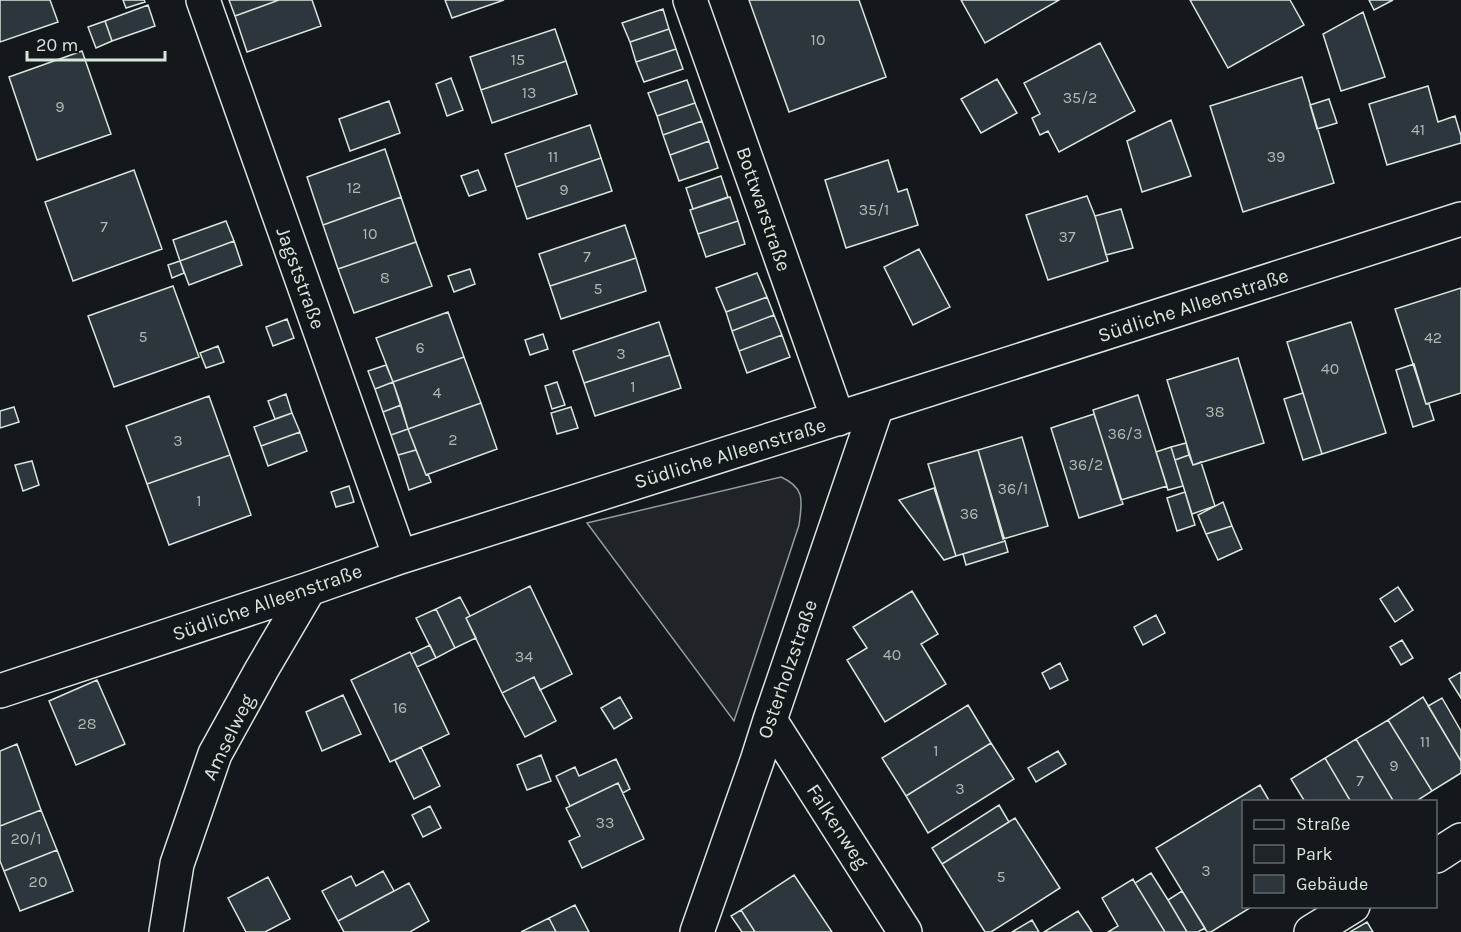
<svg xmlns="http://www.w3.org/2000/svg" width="1461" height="932" font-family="Karla,sans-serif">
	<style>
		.green { fill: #202428; stroke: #939e99; stroke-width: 1.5 }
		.building { fill: #2c363c; stroke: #d8e6dc; stroke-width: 1.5 }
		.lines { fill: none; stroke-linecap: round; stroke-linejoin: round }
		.minor-casing { stroke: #d8e6dc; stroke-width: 36 }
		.minor { stroke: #14181c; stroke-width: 33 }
		.labels { text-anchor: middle; stroke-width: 4.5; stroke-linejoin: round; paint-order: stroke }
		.number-label { font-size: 16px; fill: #adbab4 }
		.street-label { font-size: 20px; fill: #d8e6dc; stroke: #14181c }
	</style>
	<rect width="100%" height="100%" fill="#14181c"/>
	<path class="green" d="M781 477C806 488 802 502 799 525L734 721 587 523Z"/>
	<path class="building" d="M0 0H50L58 22 0 42Z
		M123 0H144L145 2 126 8Z
		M229 0H279L235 16Z
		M279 0H312L321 26 247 52 235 16Z
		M445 0H504L452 18Z
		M749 0H859L886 77 789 112Z
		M961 0H1059L985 43Z
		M1190 0H1290L1304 25 1228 68Z
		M1369 0H1393L1374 10Z
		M148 5 155 26 112 41 105 21Z
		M663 9 669 29 630 42 622 23Z
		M1363 12 1385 77 1341 91 1323 34Z
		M105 21 112 41 96 48 88 27Z
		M555 29 566 61 481 90 470 57Z
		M669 29 676 49 636 62 630 42Z
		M1100 43 1135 111 1059 152 1048 131 1040 135 1032 118 1040 114 1024 83Z
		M676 49 683 69 644 82 636 62Z
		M82 51 111 134 37 160 9 77Z
		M566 61 577 94 492 123 481 90Z
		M1302 77 1334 183 1243 212 1210 106Z
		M451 78 463 110 447 116 436 84Z
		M997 79 1017 113 981 133 961 99Z
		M687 80 695 103 657 116 648 93Z
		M1428 86 1438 122 1455 116 1461 136V143L1387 165 1369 104Z
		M1329 99 1337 123 1317 129 1310 105Z
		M389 101 400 133 350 151 339 119Z
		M695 103 702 121 663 135 657 116Z
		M1171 120 1191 176 1142 192 1127 141Z
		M702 121 709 141 670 155 663 135Z
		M590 125 601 158 516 187 505 154Z
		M709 141 718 168 679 181 670 155Z
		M385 149 401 197 323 225 307 177Z
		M601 158 612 191 527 219 516 187Z
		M888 160 898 192 907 189 918 225 846 248 825 180Z
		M134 170 162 249 73 281 45 202Z
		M478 170 486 190 469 196 461 176Z
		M721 176 728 197 693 209 686 188Z
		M1087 196 1095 216 1108 261 1048 280 1026 215Z
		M401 197 416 242 338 269 323 225Z
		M730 197 738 221 698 234 690 210Z
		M1121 209 1133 248 1106 255 1095 216Z
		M226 221 234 241 180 261 173 240Z
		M738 221 745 244 706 257 698 234Z
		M625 225 636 258 550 286 539 254Z
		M234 241 242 265 189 285 180 261Z
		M416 242 432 286 354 313 338 269Z
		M919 249 950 307 913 325 884 267Z
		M636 258 646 291 561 319 550 286Z
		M180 261 184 273 172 278 168 265Z
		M470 269 475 284 454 292 448 276Z
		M757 273 767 297 726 312 716 288Z
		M173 286 199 357 114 387 88 316Z
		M1461 288V393L1426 404 1395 309Z
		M767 297 774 315 732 331 726 312Z
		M448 312 464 357 393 382 376 338Z
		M774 315 782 335 739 351 732 331Z
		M287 319 294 338 273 346 266 327Z
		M659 322 670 355 584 383 573 351Z
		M1351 322 1386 433 1322 454 1287 342Z
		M543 334 548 349 530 355 525 340Z
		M782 335 790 357 747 373 739 351Z
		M218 346 224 362 206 368 200 353Z
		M670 355 681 388 595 416 584 383Z
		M464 357 481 403 408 429 393 382Z
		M1238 358 1264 443 1193 465 1167 380Z
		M1414 364 1426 404H1429L1434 420 1413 427 1396 370Z
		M386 365 393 382 375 389 368 371Z
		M393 382 401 405 383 412 375 389Z
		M557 382 565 405 552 409 545 386Z
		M1303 393 1322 454 1303 460 1284 399Z
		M286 394 292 413 275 419 268 401Z
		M1138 395 1167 486 1121 500 1093 410Z
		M209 396 230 455 147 484 126 426Z
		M481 403 497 449 426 475 408 429Z
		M401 405 408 429 391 435 383 412Z
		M14 407 19 422 0 428V411Z
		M571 407 578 428 557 434 551 413Z
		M292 413 300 432 261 446 254 427Z
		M1094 414 1123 504 1079 518 1051 428Z
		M408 429 416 450 398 455 391 435Z
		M300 432 307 451 268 466 261 446Z
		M1022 437 1048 526 1003 539 978 450Z
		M1186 443 1189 455 1175 460 1171 447Z
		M1171 447 1183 486 1168 490 1156 452Z
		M416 450 426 475 428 474 431 482 409 490 398 455Z
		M978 450 1005 541 956 556 928 464Z
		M230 455 251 515 169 545 147 484Z
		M1189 455 1193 465 1201 462 1215 506 1192 514 1175 460Z
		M32 461 39 485 23 491 15 465Z
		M349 486 354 502 336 507 331 492Z
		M934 488 956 556 944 560 899 500Z
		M1185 492 1195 525 1177 531 1167 498Z
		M1223 502 1232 526 1206 534 1198 515Z
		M1232 526 1242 549 1218 560 1206 534Z
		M1005 541 1008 552 966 565 963 554Z
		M530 586 572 674 540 690 534 677 502 693 466 618Z
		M1398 587 1413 610 1395 622 1380 599Z
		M912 591 938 634 921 644 946 684 885 722 847 660 867 648 853 627Z
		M460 597 470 616 466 618 476 638 455 648 436 609Z
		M436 609 455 648 436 658 416 618Z
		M1156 615 1165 633 1143 645 1134 627Z
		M1402 640 1413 658 1401 665 1390 647Z
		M430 645 436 658 417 667 411 654Z
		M410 652 449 734 390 762 351 680Z
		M1060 663 1068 680 1050 689 1042 673Z
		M1461 672V698L1449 679Z
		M534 677 556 721 525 737 502 693Z
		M97 680 125 744 76 765 49 701Z
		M343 695 361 734 322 751 306 712Z
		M620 697 632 718 614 729 601 708Z
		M1423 697 1461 761V773L1432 791 1388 720Z
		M1442 698 1461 731V761L1428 706Z
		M968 705 991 743 906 796 882 758Z
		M1388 720 1432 791 1415 802H1394L1356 739Z
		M1356 739 1394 802H1351L1325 758Z
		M991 743 1014 779 928 833 906 796Z
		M17 744 41 810 0 826V751Z
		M421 747 440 786 414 799 395 760Z
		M1058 751 1066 764 1036 782 1028 768Z
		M541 755 551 781 527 790 517 765Z
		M1325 758 1351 802H1305L1291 779Z
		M616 759 630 789 623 793 618 783 570 806 556 776 575 767 579 776Z
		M618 783 644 839 582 868 569 841 580 836 566 808Z
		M1260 785 1270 802H1244V906H1253L1211 932H1207L1156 848Z
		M999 805 1009 822 942 864 932 848Z
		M430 806 441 828 423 837 412 815Z
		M41 810 57 850 4 871 0 861V826Z
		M1015 818 1060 888 991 932H985L942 864Z
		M57 850 73 891 20 911 4 871Z
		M383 871 394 891 338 921 322 891 351 876 356 886Z
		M1151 873 1168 900 1187 932H1165L1135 883Z
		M794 875 832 932H755L741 910Z
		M268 877 290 919 265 932H246L228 898Z
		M1133 879 1135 883 1165 932H1108L1118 926 1102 898Z
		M409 883 429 921 410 932H344L338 921Z
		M1182 891 1205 928 1198 932H1187L1168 900Z
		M575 905 589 932H556L549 918Z
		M741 910 755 932H742L731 916Z
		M1078 911 1092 932H1044Z
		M549 918 556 932H521Z
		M1032 920 1039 932H1012Z
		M1367 922 1373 932H1350Z"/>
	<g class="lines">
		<g class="minor-casing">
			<path id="minor" d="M203 0 400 557
				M690 0 838 419
				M0 691 309 589 400 557 877 406 1461 219
				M770 720 905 932
				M1436 856 1461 840
				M166 932 177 864 215 754 262 669 309 589
				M697 932 757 761 770 720 877 406
				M1311 932 1353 906"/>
		</g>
		<use href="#minor" class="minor"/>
	</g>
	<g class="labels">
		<g class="number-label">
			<text x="818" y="45">10</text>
			<text x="518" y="65">15</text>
			<text x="529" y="98">13</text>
			<text x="1080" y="103">35/2</text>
			<text x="60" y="112">9</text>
			<text x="1418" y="135">41</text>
			<text x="553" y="162">11</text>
			<text x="1276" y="162">39</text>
			<text x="354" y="193">12</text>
			<text x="564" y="195">9</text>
			<text x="874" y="215">35/1</text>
			<text x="104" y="232">7</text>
			<text x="370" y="239">10</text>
			<text x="1067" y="242">37</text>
			<text x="587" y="262">7</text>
			<text x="385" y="283">8</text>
			<text x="598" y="294">5</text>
			<text x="143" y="342">5</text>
			<text x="1433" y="343">42</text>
			<text x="420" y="353">6</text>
			<text x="621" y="359">3</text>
			<text x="1330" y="374">40</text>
			<text x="633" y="392">1</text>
			<text x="437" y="398">4</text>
			<text x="1215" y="417">38</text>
			<text x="1125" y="439">36/3</text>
			<text x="453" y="445">2</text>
			<text x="178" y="446">3</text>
			<text x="1086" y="470">36/2</text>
			<text x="1013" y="494">36/1</text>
			<text x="199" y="506">1</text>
			<text x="969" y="519">36</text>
			<text x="892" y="660">40</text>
			<text x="524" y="662">34</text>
			<text x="400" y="713">16</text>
			<text x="87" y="729">28</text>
			<text x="1425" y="747">11</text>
			<text x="936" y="756">1</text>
			<text x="1394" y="771">9</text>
			<text x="1360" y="786">7</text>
			<text x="960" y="794">3</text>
			<text x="605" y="828">33</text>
			<text x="26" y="844">20/1</text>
			<text x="1206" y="876">3</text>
			<text x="1001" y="882">5</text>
			<text x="38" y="887">20</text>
		</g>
		<g class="street-label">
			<text transform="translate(764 209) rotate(71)" y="7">Bottwarstraße</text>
			<text transform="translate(301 278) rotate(70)" y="7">Jagststraße</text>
			<text transform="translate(1193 305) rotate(-18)" y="7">Südliche Alleenstraße</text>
			<text transform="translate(730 453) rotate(-17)" y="7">Südliche Alleenstraße</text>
			<text transform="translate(267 602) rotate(-19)" y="7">Südliche Alleenstraße</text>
			<text transform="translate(787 669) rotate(-71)" y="7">Osterholzstraße</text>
			<text transform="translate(228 737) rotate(-64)" y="7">Amselweg</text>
			<text transform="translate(838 826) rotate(57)" y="7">Falkenweg</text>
		</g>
	</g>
	<rect x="1242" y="800" width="195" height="108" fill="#14181c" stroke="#626a69" stroke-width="1.5"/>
	<rect x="1254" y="820" width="30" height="9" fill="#14181c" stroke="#626a69" stroke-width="1.5"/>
	<text x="1296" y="830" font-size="18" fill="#d8e6dc">Straße</text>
	<rect x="1254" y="845" width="30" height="18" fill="#202428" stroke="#626a69" stroke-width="1.5"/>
	<text x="1296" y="860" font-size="18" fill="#d8e6dc">Park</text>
	<rect x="1254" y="875" width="30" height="18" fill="#2c363c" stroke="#626a69" stroke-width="1.5"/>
	<text x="1296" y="890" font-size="18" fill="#d8e6dc">Gebäude</text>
	<path d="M27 51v9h138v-9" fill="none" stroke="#d8e6dc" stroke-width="3"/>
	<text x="36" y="51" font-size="18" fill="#d8e6dc" stroke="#14181c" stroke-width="4.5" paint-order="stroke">20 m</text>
</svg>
